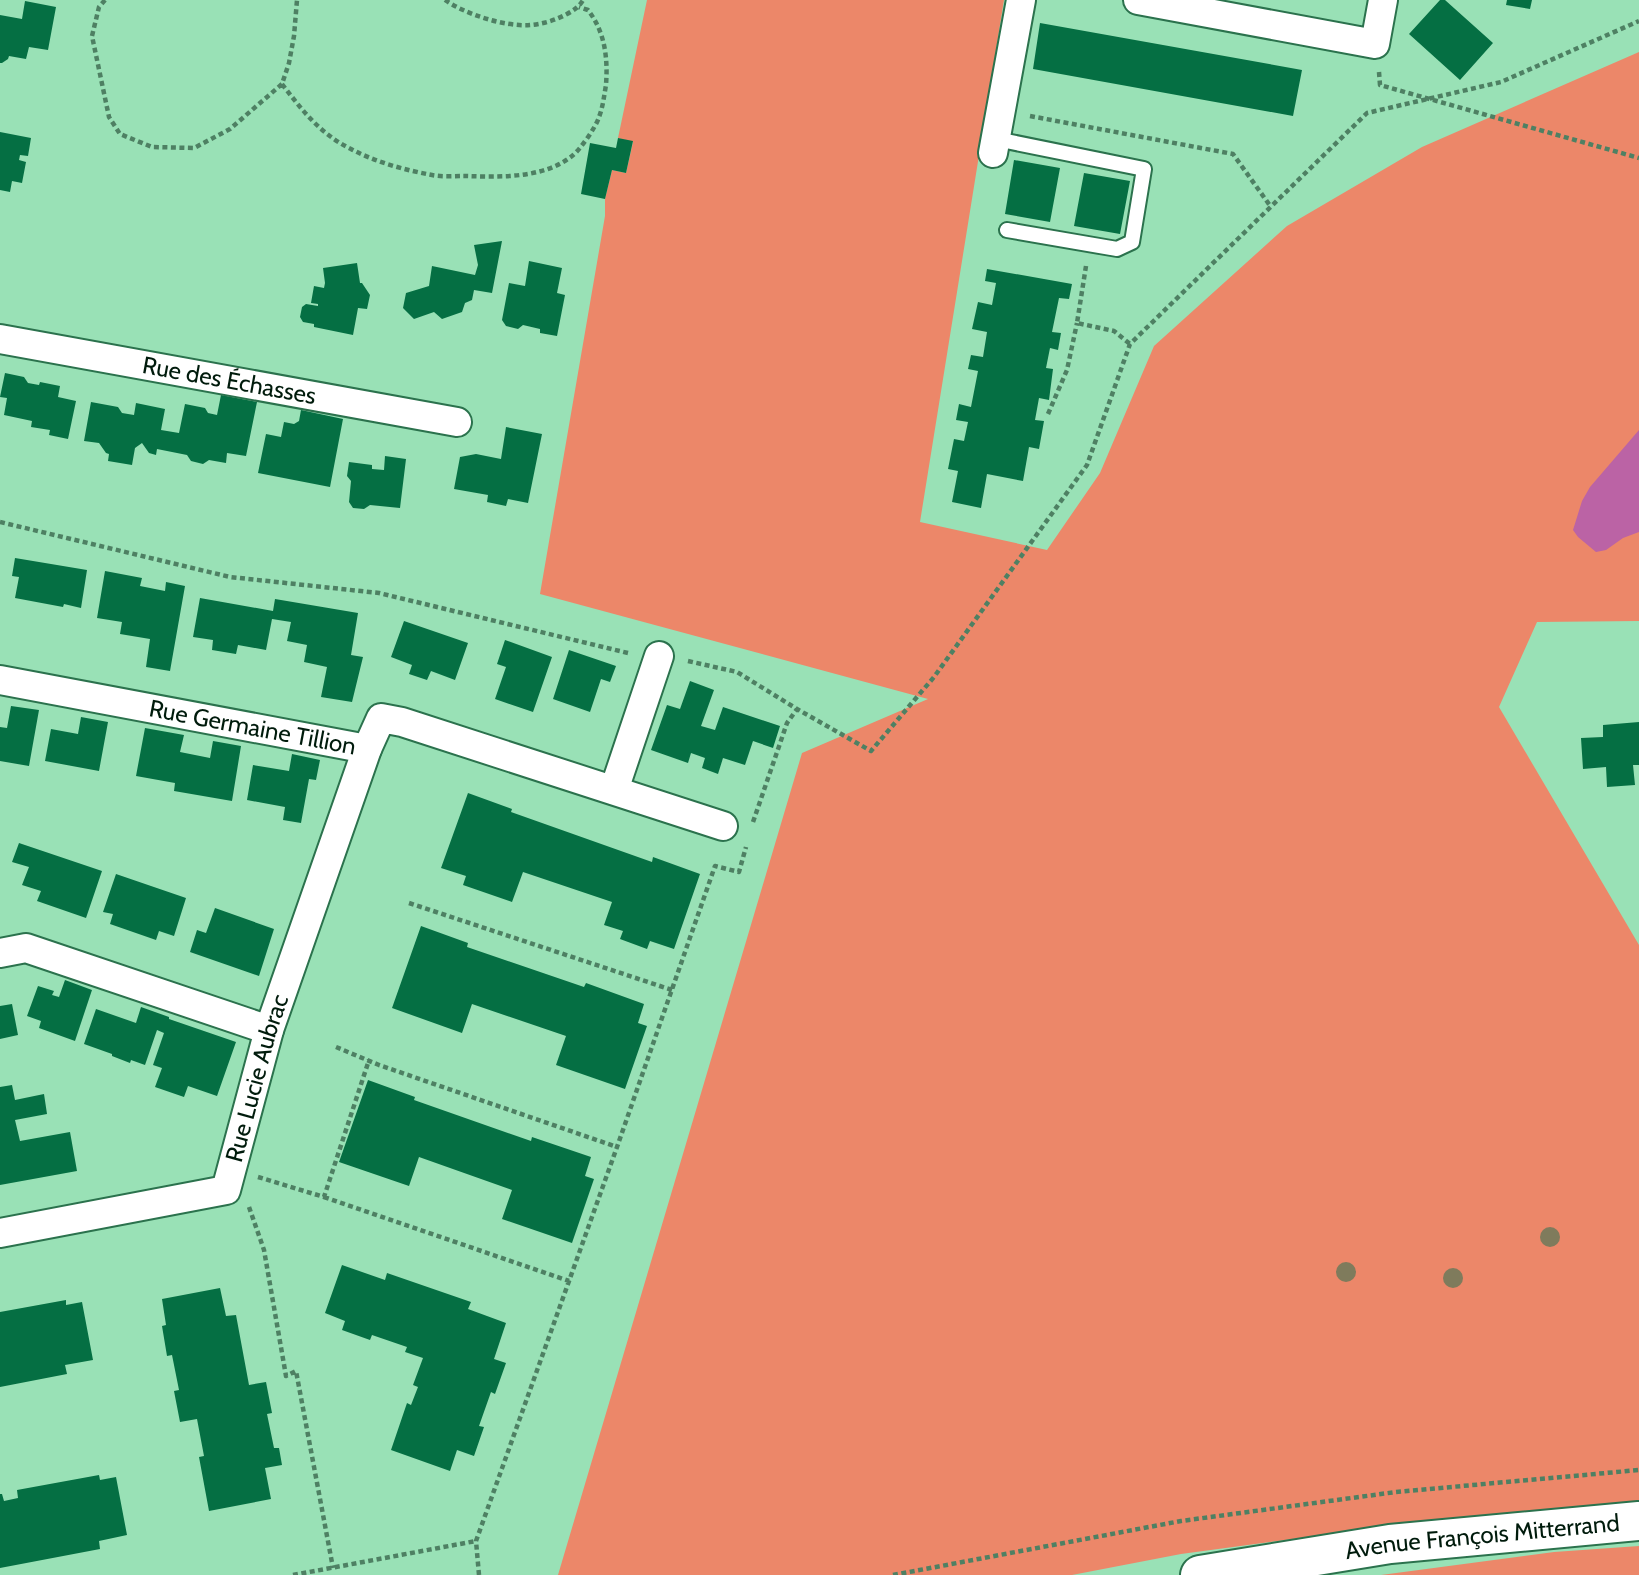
<svg xmlns="http://www.w3.org/2000/svg" width="1639" height="1575" font-family="Cabin,sans-serif">
	<style>
		.green { fill: #ec8769 }
		.water { fill: #bb63a5 }
		.building { fill: #056f43 }
		.lines { fill: none; stroke-linecap: round; stroke-linejoin: round }
		.service-casing { stroke: #2b724d; stroke-width: 18 }
		.minor-casing { stroke: #2b724d; stroke-width: 32 }
		.secondary-casing { stroke: #2b724d; stroke-width: 42 }
		.path { stroke: #4e8063; stroke-width: 4.5; stroke-dasharray: 5 3.5; stroke-linecap: butt }
		.service { stroke: #fff; stroke-width: 14 }
		.minor { stroke: #fff; stroke-width: 28 }
		.secondary { stroke: #fff; stroke-width: 38 }
		.tree { fill: #7f7b5c }
		.labels { text-anchor: middle; stroke-width: 7; stroke-linejoin: round; paint-order: stroke }
		.street-label { font-size: 24px; fill: #001b0c; stroke: #a6eec3 }
	</style>
	<rect width="100%" height="100%" fill="#99e1b6"/>
	<path class="green" d="M647 0H1004L920 522 1047 550 1100 473 1154 346 1287 226 1422 147 1639 52V621L1537 622 1499 707 1639 945V1503L1574 1507 1344 1532 1181 1554 1072 1575H558L802 753 928 699 540 594 605 216V199L612 170 626 173 633 142 618 138Z
		M1639 1546V1575H1381L1554 1552Z"/>
	<path class="water" d="M1639 430V532L1623 538 1606 550 1596 552 1578 537 1573 530 1582 501 1590 487Z"/>
	<path class="building" d="M1440 0H1445L1493 43 1460 80 1409 34Z
		M1507 0H1532L1530 9 1506 5Z
		M25 1 56 7 48 50 29 47 26 59 9 56 8 59 2 63H0V15L22 19Z
		M1040 23 1302 70 1293 116 1033 69Z
		M0 132 31 138 28 156 20 155 19 160 26 162 22 183 12 181 10 192 0 190Z
		M618 138 633 141 626 173 612 170 605 199 581 194 590 143 616 148Z
		M1014 160 1060 168 1050 222 1005 214Z
		M1084 173 1130 181 1120 234 1074 226Z
		M502 241 492 293 474 290 472 300 465 303 462 312 442 319 434 312 414 319 403 308 406 293 429 286 432 266 475 275 478 265 474 245Z
		M529 261 562 268 557 293 565 295 557 336 540 333V329L523 325 518 329 506 326 502 320 509 283 525 286Z
		M357 263 360 283H362L370 295 367 309 358 308 353 335 314 327V324L303 322 300 317 302 307 306 304 318 306V304L311 303 314 286 324 288 325 283 323 268Z
		M987 269 1072 284 1069 299 1059 298 1052 332 1061 333 1058 350 1050 348 1046 368 1053 369 1049 400 1039 398 1035 420 1044 421 1039 449 1029 447 1023 481 987 474 981 508 952 502 958 471 948 469 954 439 964 441 968 422 956 420 959 404 971 407 978 371 968 369 971 355 983 357 987 332 972 329 978 302 992 305 996 283 985 281Z
		M5 373 24 377 28 383 39 385 40 382 60 386 58 397 76 401 68 439 49 435 50 430 31 427 32 421 4 415 7 398 0 397Z
		M221 395 257 402 246 456 227 453 226 463 209 460 203 464 191 461 187 455 157 449 156 455 149 453 142 443 135 448 132 465 108 461 109 454 106 453 99 443 84 441 91 402 118 407 122 413 134 415 136 403 165 409 161 430 179 433 185 404 205 408 208 413 217 415Z
		M301 410 343 419 330 487 258 473 266 434 281 437 284 422 294 424 299 421Z
		M506 427 542 434 528 503 508 499 506 506 487 502 488 495 454 489 460 457 476 454 501 459Z
		M385 456 406 459 400 508 370 505 364 509 353 508 349 502 351 481 347 476 349 462 372 465V469L384 470Z
		M15 558 87 570 81 608 64 604 63 607 15 598 19 577 12 576Z
		M105 571 142 578 140 586 165 591 166 582 185 586 170 671 146 667 150 639 120 634 122 622 97 618Z
		M200 598 273 611 275 599 358 613 351 655 363 657 352 702 321 697 327 667 304 662 307 645 287 641 291 622 272 619 266 650 238 645 236 654 212 650 213 640 193 637Z
		M404 621 468 643 455 680 431 671 427 680 409 674 412 665 391 657Z
		M505 640 552 657 533 712 495 699 506 667 497 664Z
		M569 650 616 666 610 682 601 679 590 712 553 699Z
		M690 681 714 690 701 726 715 730 723 707 780 726 773 748 753 741 745 765 723 758 718 774 702 768 705 758 691 753 688 763 651 750 667 705 680 709Z
		M11 706 39 710 29 766 0 761V727L7 728Z
		M81 717 108 722 99 771 45 761 51 729 78 734Z
		M1639 722V765H1633L1635 785 1607 787 1606 767 1583 769 1581 738 1603 737V725Z
		M145 728 184 735 180 752 210 758 213 741 241 746 232 801 174 791 175 783 136 776Z
		M292 754 320 760 316 780 309 779 301 823 283 820 285 807 247 800 253 765 289 771Z
		M468 793 512 809 511 812 652 862 653 857 700 874 674 949 650 941 647 949 620 939 623 931 604 925 612 902 523 872 512 902 463 885 466 876 441 868Z
		M19 843 102 871 86 918 37 901 41 891 22 885 29 867 12 862Z
		M116 874 186 898 174 936 159 931 156 940 110 924 113 914 103 912Z
		M215 908 274 929 259 976 190 952 197 930 206 933Z
		M421 926 468 943 467 947 584 987 586 983 644 1004 638 1023 647 1026 625 1089 556 1065 566 1036 472 1004 462 1033 392 1008Z
		M65 980 92 990 75 1041 39 1028 41 1021 27 1016 38 986 54 991 52 995 59 997Z
		M12 1004 18 1035 0 1039V1006Z
		M141 1007 169 1017V1019L236 1042 217 1096 188 1086 184 1097 155 1087 162 1068 153 1065 164 1033 157 1030 145 1065 131 1060 130 1063 112 1056V1054L84 1044 96 1009 136 1023Z
		M368 1080 415 1097 414 1100 531 1141 532 1137 591 1157 585 1176 594 1179 572 1243 502 1219 512 1190 419 1157 409 1186 339 1162Z
		M12 1085 15 1100 44 1094 47 1114 15 1120 20 1141 70 1132 77 1171 0 1185V1087Z
		M342 1265 385 1280 387 1273 471 1302 468 1309 506 1323 494 1359 506 1363 495 1394 491 1392 479 1426 484 1427 474 1456 457 1450 450 1471 391 1450 407 1403 411 1405 418 1387 413 1385 423 1358 405 1352 407 1347 372 1335 370 1340 342 1330 345 1321 325 1313Z
		M220 1288 226 1316 236 1315 249 1385 266 1382 272 1413 267 1414 274 1448H279L282 1465 265 1468 271 1499 209 1511 199 1457 204 1456 197 1419 180 1422 174 1391 179 1390 172 1355 167 1356 162 1326 166 1325 162 1299Z
		M66 1300V1305L82 1302 93 1360 65 1365 67 1374 0 1387V1312Z
		M99 1475 100 1480 116 1477 127 1535 99 1541 100 1549 0 1568V1494H2L4 1501 18 1498 17 1490Z"/>
	<g class="lines">
		<g class="service-casing">
			<path id="service" d="M996 139 1144 169 1132 242 1117 249 1007 230"/>
		</g>
		<g class="minor-casing">
			<g id="minor">
				<path d="M1138 0 1375 44 1383 0"/>
				<path d="M993 153 1021 0"/>
				<path id="s1" d="M0 339 457 422"/>
				<path id="s2" d="M0 680 367 749 381 718 402 722 723 826"/>
				<path d="M614 790 659 656"/>
				<path d="M0 953 26 948 269 1030"/>
				<path id="s3" d="M0 1233 226 1190 269 1030 367 749"/>
			</g>
		</g>
		<g class="secondary-casing">
			<g id="secondary">
				<path id="s4" d="M1200 1575 1390 1544 1639 1521"/>
			</g>
		</g>
		<path class="path" d="M105 0 99 7 92 36 109 117 120 134 152 147 194 148 230 129 282 84 289 63 294 36 297 0
			M445 0C465 14 505 27 530 25 543 24 556 20 567 14 574 10 579 7 583 0
			M1379 72 1380 85 1639 158
			M282 84C302 110 320 134 351 149 375 162 405 170 432 175 442 177 454 176 464 176 499 177 543 179 572 156 580 150 596 127 599 117 603 107 604 96 606 85 608 58 605 32 588 10L579 7
			M1030 116 1233 154 1271 207
			M1086 266 1077 323 1114 331 1130 344
			M1048 414 1067 370 1077 323
			M0 522 230 577 379 593 628 653
			M688 661 737 672 797 709 871 751 934 677 1087 465 1130 344 1367 113 1501 82 1639 21
			M753 822 787 723 797 709
			M409 903 672 990
			M336 1047 379 1065 617 1147
			M258 1177 324 1197 369 1060
			M324 1197 569 1281
			M249 1207 264 1250 286 1376 296 1371 333 1568
			M293 1575 476 1541
			M479 1575 476 1541 617 1147 715 866 739 872 746 847
			M893 1575 1181 1521 1396 1492 1639 1470"/>
		<use href="#service" class="service"/>
		<use href="#minor" class="minor"/>
		<use href="#secondary" class="secondary"/>
	</g>
	<g class="tree">
		<circle cx="1550" cy="1237" r="10"/>
		<circle cx="1346" cy="1272" r="10"/>
		<circle cx="1453" cy="1278" r="10"/>
	</g>
	<g class="labels">
		<g class="street-label">
			<text dy="8" stroke="none"><textPath href="#s1" startOffset="233">Rue des Échasses</textPath></text>
			<text dy="8" stroke="none"><textPath href="#s2" startOffset="257">Rue Germaine Tillion</textPath></text>
			<text dy="8" stroke="none"><textPath href="#s3" startOffset="346">Rue Lucie Aubrac</textPath></text>
			<text dy="8" stroke="none"><textPath href="#s4" startOffset="285">Avenue François Mitterrand</textPath></text>
		</g>
	</g>
</svg>
